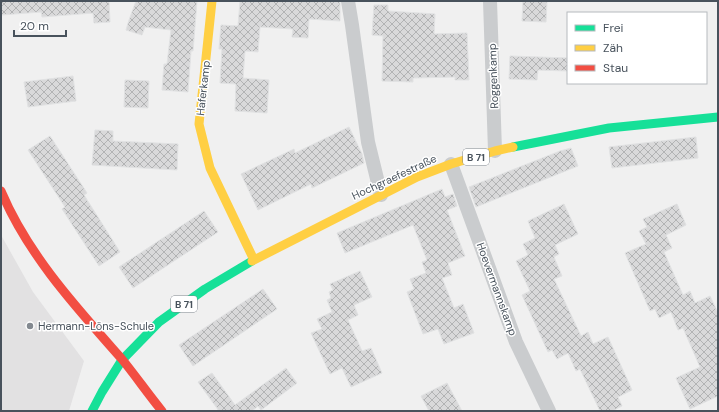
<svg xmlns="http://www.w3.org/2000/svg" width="719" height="412" font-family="'DM Sans',sans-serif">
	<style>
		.education { fill: #e2e1e2 }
		.building { fill: url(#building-cross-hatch); stroke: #e1e2e3 }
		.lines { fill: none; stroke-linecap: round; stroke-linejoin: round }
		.street { stroke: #caccce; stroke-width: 14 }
		.fast { stroke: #16e098; stroke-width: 9 }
		.slow { stroke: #ffcf43; stroke-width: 9 }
		.jam { stroke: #f24e42; stroke-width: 9 }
		.poi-dot { fill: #838990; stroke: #fff; stroke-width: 1.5 }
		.labels { text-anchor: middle; stroke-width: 3; stroke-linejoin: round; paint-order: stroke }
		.shield { fill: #fff; stroke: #7f868d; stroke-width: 1 }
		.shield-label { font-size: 10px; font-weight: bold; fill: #48525c }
		.street-label { font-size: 11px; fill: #48525c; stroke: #fff }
		.poi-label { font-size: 11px; fill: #48525c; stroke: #fff; text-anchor: start }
	</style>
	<defs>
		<pattern id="building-cross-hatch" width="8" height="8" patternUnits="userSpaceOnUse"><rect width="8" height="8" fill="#d9d9da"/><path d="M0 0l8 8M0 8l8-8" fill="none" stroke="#b2b3b4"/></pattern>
	</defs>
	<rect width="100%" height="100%" fill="#f0f0f0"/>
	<path class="education" d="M1 235 33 292 84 361 69 411H1Z"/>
	<path class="building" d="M1 1H109L110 22 94 23 93 13 42 17 41 12 1 15Z
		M136 1H197L193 51H191L188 92 162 90 164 64H167L171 30 145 27 142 35 126 30 129 20Z
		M240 1H340V21L309 19 308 38 292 37 293 29 260 27 258 52 245 51 243 78 269 80 267 113 235 111 236 84 220 83 222 49H219L221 25 238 26Z
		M523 1H547L546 22 522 21Z
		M374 5H388V11L435 14 434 34 467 33 469 80H455V77L413 78V82L382 81 383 36 372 35Z
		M510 56 568 58V71L538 70 537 80 509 79Z
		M73 76 76 101 28 107 24 82Z
		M125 80 149 81 148 108 124 107Z
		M349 127 362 154 364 163 312 188 311 184 258 210 241 174 294 149 295 153Z
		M95 130 113 131V141L178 144 177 170 92 165Z
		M50 136 87 193 84 195 120 252 99 266 62 209 65 207 28 150Z
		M696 137 698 158 612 168 609 147Z
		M571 148 578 166 476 207 469 187 560 151Z
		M442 189 445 197 453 194 457 206 447 210 465 256 448 263 452 275 442 278 454 308 463 304 474 333 444 344 438 329 423 334 407 292 414 289 410 279 426 273 422 262 427 260 413 225 345 253 337 233Z
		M564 204 578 234 555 245 559 254 554 257 562 276 554 279 581 336 588 332 593 344 608 337 632 390 618 397 622 406 612 411H600L580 369 576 371 568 353 557 359 552 350 548 352 522 295 530 291 516 261 528 255 523 244 535 238 528 221Z
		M677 204 686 225 666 235 672 248 664 252 683 295 690 291 695 303 710 296 718 313V396L690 409 676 378 700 367 683 328 678 330 671 312 659 318 655 309 650 311 625 253 646 244 639 231 647 227 643 219Z
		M204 211 218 232 133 288 119 267Z
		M360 271 372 297 354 305 358 315 348 320 362 351 371 348 382 373 351 387 342 368 330 374 311 333 322 329 317 319 332 312 327 300 331 298 329 292 333 290 330 284Z
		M263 289 277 309 193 366 179 345Z
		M286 368 297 383 261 410 258 406 252 411H219L198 382 212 373 235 405Z
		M447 383 462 411H429L421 396Z"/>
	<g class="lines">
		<path class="street" d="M348 1 352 25 368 142 381 195
			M490 1 495 151
			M451 164 516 342 549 411"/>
		<path class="fast" d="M513 147 609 128 718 117
			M92 411 102 392 122 360 159 322 205 289 252 261"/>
		<path class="slow" d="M212 1 199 124 210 168 254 260
			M252 261 417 177 451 164 495 151 513 147"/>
		<path class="jam" d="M1 191C28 255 76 307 121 358 135 375 148 394 162 411"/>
	</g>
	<circle class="poi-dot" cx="30" cy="326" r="4"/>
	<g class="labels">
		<g class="shield">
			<rect x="463" y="149" width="26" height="16" rx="3"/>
			<rect x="171" y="296" width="26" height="16" rx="3"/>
		</g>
		<g class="shield-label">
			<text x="476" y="161">B 71</text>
			<text x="184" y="308">B 71</text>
		</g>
		<g class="street-label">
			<text transform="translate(493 76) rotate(-92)" y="4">Roggenkamp</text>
			<text transform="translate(203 88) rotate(-84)" y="4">Haferkamp</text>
			<text transform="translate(394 177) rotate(-25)" y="4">Hochgraefestraße</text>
			<text transform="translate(497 289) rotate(70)" y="4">Hoevermannskamp</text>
		</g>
		<g class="poi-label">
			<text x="38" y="330">Hermann-Löns-Schule</text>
		</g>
	</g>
	<rect width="719" height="412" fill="none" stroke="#48525c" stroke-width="4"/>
	<rect x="567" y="12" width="140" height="72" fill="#ffffff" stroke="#b6babe"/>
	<rect x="575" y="25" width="20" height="6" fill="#16e098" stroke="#b6babe"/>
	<text x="603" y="32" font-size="12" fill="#48525c">Frei</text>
	<rect x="575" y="45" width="20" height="6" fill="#ffcf43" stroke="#b6babe"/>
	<text x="603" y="52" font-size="12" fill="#48525c">Zäh</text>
	<rect x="575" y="65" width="20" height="6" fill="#f24e42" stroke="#b6babe"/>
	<text x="603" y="72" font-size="12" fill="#48525c">Stau</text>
	<path d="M14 30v6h52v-6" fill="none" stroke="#48525c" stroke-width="2"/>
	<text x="20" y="30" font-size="12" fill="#48525c" stroke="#ffffff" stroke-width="3" paint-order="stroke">20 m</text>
</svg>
